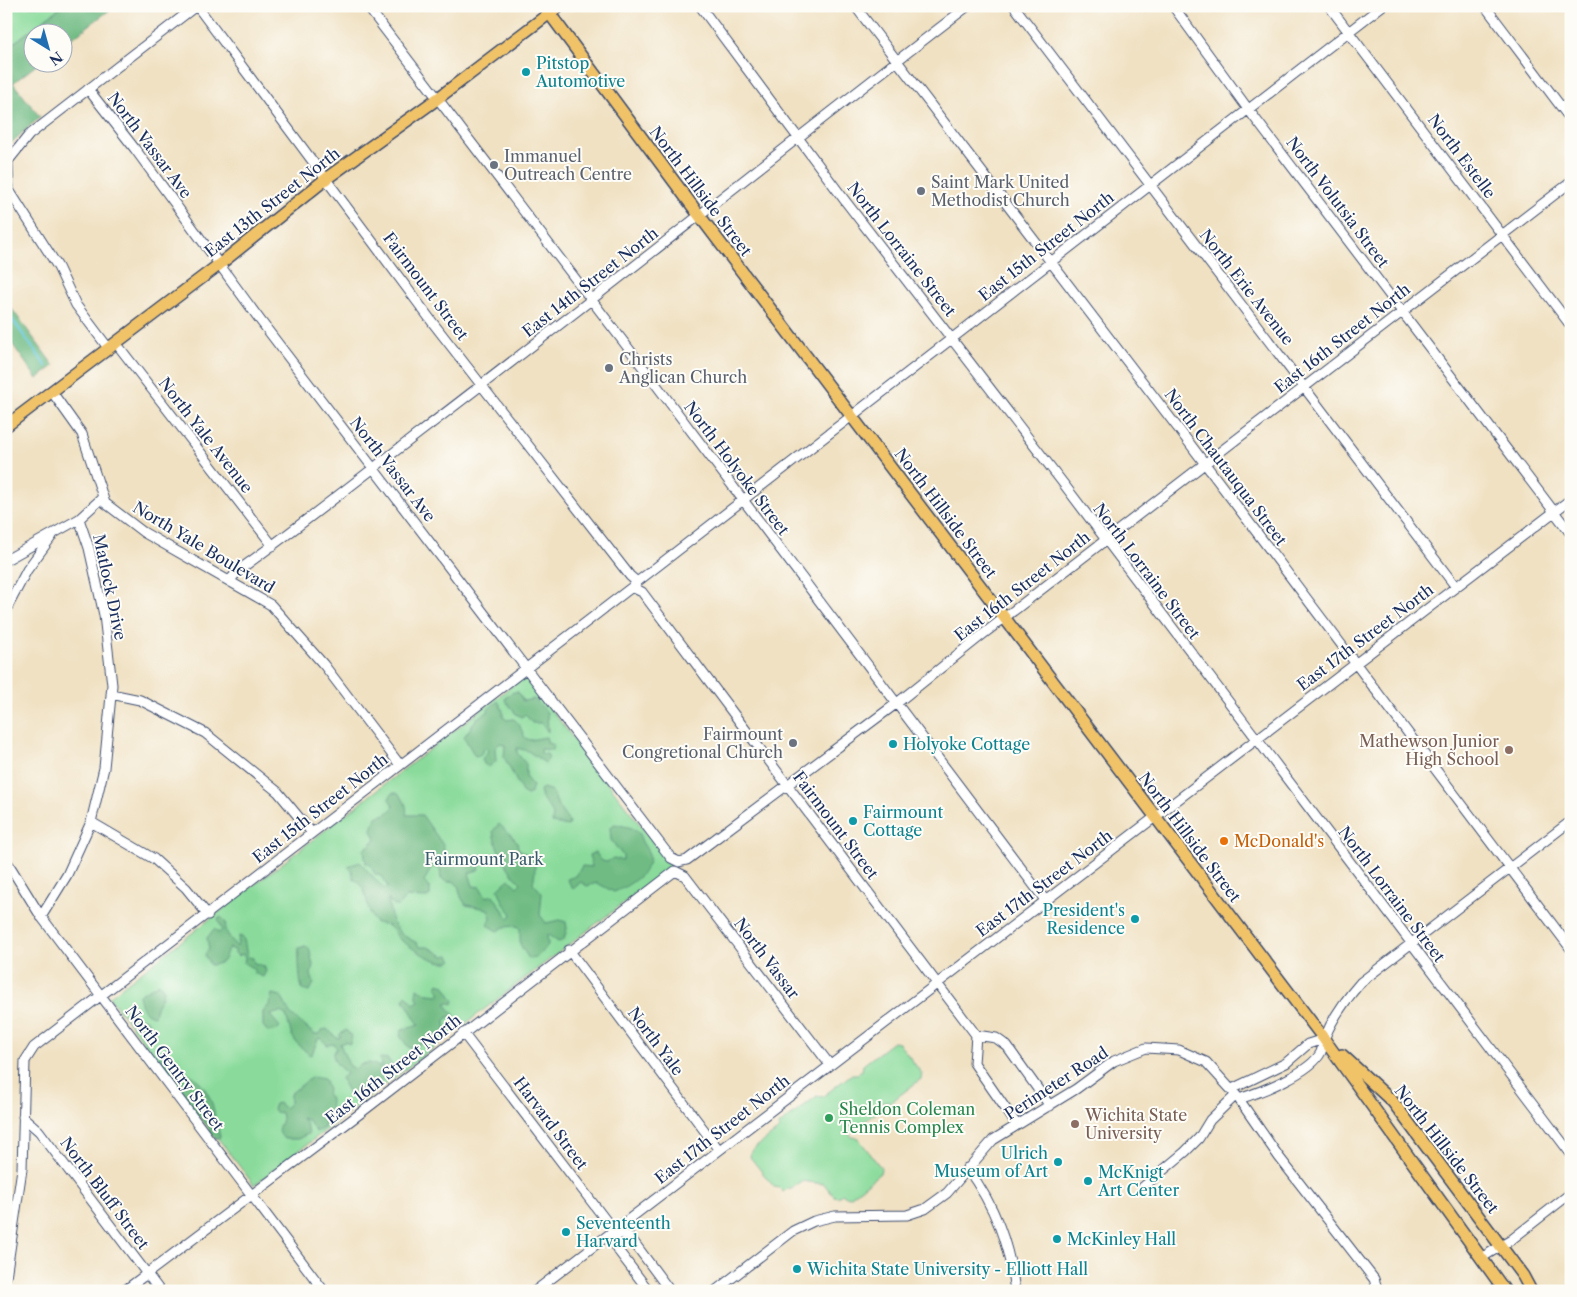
<svg xmlns="http://www.w3.org/2000/svg" width="1577" height="1297" font-family="'Libre Caslon Text',serif">
	<style>
		.green { fill: #8adb9b; stroke: #52857c }
		.forest { fill: #6fbb83; stroke: #457570 }
		.lines { fill: none; stroke-linecap: round; stroke-linejoin: round }
		.stream { stroke: #5fc6db; stroke-width: 2.5 }
		.minor-casing { stroke: #3b4a6d; stroke-width: 11 }
		.major-casing { stroke: #3b4a6d; stroke-width: 14 }
		.minor { stroke: #fff; stroke-width: 9 }
		.major { stroke: #f1c369; stroke-width: 11 }
		.culture-dot { fill: #0f9aa8; stroke: #fdfcf7; stroke-width: 2 }
		.worship-dot { fill: #6b7280; stroke: #fdfcf7; stroke-width: 2 }
		.education-dot { fill: #8d6e63; stroke: #fdfcf7; stroke-width: 2 }
		.food-dot { fill: #e8710a; stroke: #fdfcf7; stroke-width: 2 }
		.leisure-dot { fill: #2e9e5b; stroke: #fdfcf7; stroke-width: 2 }
		.labels { text-anchor: middle; stroke-width: 4; stroke-linejoin: round; paint-order: stroke }
		.culture-label { font-size: 16px; fill: #0d838f; stroke: #fdfcf7; text-anchor: start }
		.street-label { font-size: 16px; fill: #1b2f5e; stroke: #fdfcf7 }
		.worship-label { font-size: 16px; fill: #5b616d; stroke: #fdfcf7; text-anchor: start }
		.education-label { font-size: 16px; fill: #785e54; stroke: #fdfcf7; text-anchor: end }
		.food-label { font-size: 16px; fill: #c56008; stroke: #fdfcf7; text-anchor: start }
		.park-label { font-size: 16px; fill: #375a6d; stroke: #fdfcf7 }
		.leisure-label { font-size: 16px; fill: #27864d; stroke: #fdfcf7; text-anchor: start }
	</style>
	<rect width="100%" height="100%" fill="#fdfcf7"/>
	<filter id="ink" filterUnits="userSpaceOnUse"><feTurbulence type="fractalNoise" baseFrequency=".02" numOctaves="2"/><feDisplacementMap in="SourceGraphic" scale="10" xChannelSelector="R" yChannelSelector="G"/><feConvolveMatrix kernelMatrix="1 2 1 2 8 2 1 2 1" color-interpolation-filters="sRGB"/></filter>
	<filter id="wash" filterUnits="userSpaceOnUse"><feTurbulence type="fractalNoise" baseFrequency=".0096" numOctaves="4" result="noise"/><feDisplacementMap in="SourceGraphic" scale="20" xChannelSelector="R" yChannelSelector="G"/><feGaussianBlur stdDeviation="1.12" result="paint"/><feColorMatrix in="noise" values="0 0 0 0 0 0 0 0 0 0 0 0 0 0 0 0 0 1.4 0 .05"/><feComposite in="paint" operator="in"/></filter>
	<g filter="url(#wash)">
		<rect width="100%" height="100%" fill="#f0e1c2"/>
		<path class="green" d="M6 6H62L6 49Z
			M525 676 672 866 254 1185 109 997Z
			M893 1042 899 1043 922 1074 921 1079 891 1102 885 1101 880 1104V1110L849 1133 852 1137 858 1138 881 1168 880 1173 850 1197 845 1196 843 1193 838 1197 834 1196 824 1184 801 1181 790 1190 788 1188 783 1192 779 1188 774 1187 750 1157 751 1151 780 1129 778 1126 817 1096 822 1097 852 1074H857L862 1071 863 1065Z"/>
		<path class="forest" d="M62 6H115L63 45 62 32H32V62L39 63 13 83 40 117 11 143 6 151V49Z
			M6 301 54 366 37 379 6 335Z
			M514 692H518L523 701 534 699 547 712 548 732 541 723H532L525 714 522 717 516 714 505 700 506 696Z
			M498 701 503 711V717L507 720 514 719 519 724 525 738 530 740 546 737 548 743 554 745 552 750 540 749 542 754H547L549 758 545 763 528 751 517 748V753L526 764V778L533 786 530 794 527 795 522 792 504 757 505 745 500 743 495 748 496 761 489 767 484 764 482 759 488 751 485 747 480 755 475 756 464 737 477 718 488 712V709Z
			M543 788 552 791 559 808 569 822 568 826 552 823 553 814 541 797 540 790Z
			M392 793H397C404 799 408 806 406 815H422L443 845 446 857 451 859 454 857H468L471 864 478 862 480 866 478 870 469 873 473 886 480 887 486 897 493 895 509 919 512 914 504 904 498 889 509 879 517 887 521 883C508 871 495 848 493 831L499 824 517 841 518 848C536 862 537 861 533 883L542 893 540 915 546 923 560 920 566 922 567 928 564 940 558 942 547 934 548 945 536 958 529 959 520 944V929L518 926 504 927 498 931 488 925 491 918 488 909 466 905 461 897 458 885 453 881 448 882 441 879 440 869 432 866 424 882 430 888V896L426 898 406 897 398 906H394L388 899 392 922 401 934 417 943 419 947H428L444 956 449 955 453 960C442 969 411 948 401 940 396 937 395 931 391 928 387 924 382 924 376 923 365 913 369 885 354 879L352 871 348 866 360 862 384 889 388 887 381 876 375 874 370 864 366 863 364 850 376 839 372 830 376 817 386 814 394 807 389 799Z
			M615 824 632 828 640 834C640 843 648 848 649 855 652 872 627 887 614 892L597 883 587 886 581 882 573 889 567 879 576 876 582 866 592 867 589 855 595 852 602 861 607 862 613 858 623 860V856L611 840 610 827Z
			M221 917 226 923 225 930 235 945 237 947 239 936 242 937C247 943 244 949 248 957L253 958 254 963 264 966 266 971 263 977 254 973V969L244 963 245 958 243 954 238 956 235 953V950L229 948C222 959 228 963 210 965L205 955 209 949 207 938 214 929 219 933 222 930 218 919Z
			M305 946 309 948 313 965 311 975 314 983 310 991 302 989C300 985 298 951 299 948Z
			M159 983 163 988C164 999 155 1003 154 1016 143 1014 141 1005 139 995Z
			M439 983 444 985 454 1001 453 1004 447 1002 446 1005 455 1016 453 1018 449 1016 445 1021 446 1032 442 1035C433 1034 421 1047 409 1048L400 1036 402 1030 419 1025 404 1000 406 995 414 1004 419 1001 416 995 417 988 428 994 441 995 437 986Z
			M272 994 281 996 290 1014 314 1034H320L322 1030 327 1029 337 1038 341 1037 339 1035 346 1030 352 1037 350 1044 344 1042 340 1044 349 1065 355 1069C364 1062 369 1061 379 1067L382 1065 380 1058 388 1059 396 1071 357 1097 349 1094 341 1078 347 1073C340 1068 334 1063 333 1054L337 1048 333 1044 327 1045 321 1038 318 1039 312 1054 310 1055C290 1038 293 1039 286 1015L280 1012 270 1015 280 1027 278 1030 268 1032 263 1026V1012L269 1005Z
			M143 1018C150 1021 151 1025 153 1033L150 1037C142 1032 140 1028 138 1019Z
			M163 1050 172 1060H177L183 1071C202 1078 212 1097 215 1116L212 1118V1123L218 1128 220 1137 216 1139C209 1134 210 1129 205 1124 192 1110 176 1090 173 1070L165 1065 160 1057Z
			M312 1077 324 1079 328 1090 327 1095 331 1100 330 1114 325 1121 324 1128 316 1132 308 1120 301 1118 305 1121 309 1133 298 1139H284C273 1126 282 1128 282 1116L280 1112 276 1113 273 1109 275 1104 279 1103 284 1108 290 1103V1094Z"/>
		<g class="lines">
			<path class="stream" d="M6 311 46 366"/>
		</g>
	</g>
	<g filter="url(#ink)">
		<g class="lines">
			<g class="minor-casing">
				<path id="minor" d="M197 6 433 323 630 576 637 582 1382 6
					M367 6 645 370 1045 900
					M700 6 846 202 1066 487 1571 1154
					M855 6 1184 436 1571 949
					M1014 6 1456 587
					M1173 6 1248 109 1571 534
					M1329 6 1571 326
					M1485 6 1571 120
					M88 89 135 149 260 320 671 858 679 862 687 860 897 703 982 635 1571 182
					M116 343 273 546
					M109 349 76 305 58 267 9 190 8 161 29 135 196 6
					M52 392 82 434 105 503 143 532 271 605 324 665 400 765
					M6 560 79 519 102 498
					M230 580 239 570C300 526 359 479 419 433 604 292 784 147 968 6
					M6 610 27 570 52 536
					M111 694 140 700 205 733 278 792 312 833
					M91 822 154 859 186 888 208 915
					M6 860 40 915 324 1291
					M41 917 67 875 91 822 104 768 112 685 104 615 89 548 79 519
					M569 950 719 1150
					M463 1033 614 1231 617 1249 649 1291
					M976 1035 996 1038 1007 1046 1050 1106
					M1232 1089 1286 1063 1308 1044 1324 1039
					M1239 1099C1260 1092 1311 1073 1321 1052 1323 1047 1323 1041 1325 1037 1334 1015 1346 999 1361 982L1571 821
					M23 1117 39 1131 160 1291
					M967 1168C995 1206 1009 1244 1015 1291
					M1143 1187 1185 1152 1199 1138 1210 1120 1236 1095
					M614 1231 630 1237 670 1291
					M1481 1258 1511 1240 1571 1193
					M6 1277 22 1169 25 1061 34 1047 632 587 642 592C753 740 865 888 976 1035L974 1063 1017 1125
					M124 1291 358 1115 675 871 685 876 830 1065
					M535 1291 1571 499
					M715 1291 793 1231 814 1221 835 1216 907 1215 925 1209 947 1193 993 1140 1076 1089 1114 1061 1146 1048 1179 1050 1206 1062 1236 1095 1279 1157 1374 1279 1378 1291"/>
			</g>
			<g class="major-casing">
				<path id="major" d="M544 6 699 215 1324 1039 1505 1291
					M6 426 220 264 327 178 437 99 559 6
					M1342 1055 1393 1102 1523 1276 1531 1291"/>
			</g>
			<use href="#minor" class="minor"/>
			<use href="#major" class="major"/>
		</g>
	</g>
	<g class="culture-dot">
		<circle cx="526" cy="72" r="5"/>
		<circle cx="893" cy="744" r="5"/>
		<circle cx="853" cy="821" r="5"/>
		<circle cx="1135" cy="919" r="5"/>
		<circle cx="1058" cy="1162" r="5"/>
		<circle cx="1088" cy="1181" r="5"/>
		<circle cx="566" cy="1232" r="5"/>
		<circle cx="1057" cy="1239" r="5"/>
		<circle cx="797" cy="1269" r="5"/>
	</g>
	<g class="worship-dot">
		<circle cx="494" cy="165" r="5"/>
		<circle cx="921" cy="191" r="5"/>
		<circle cx="609" cy="368" r="5"/>
		<circle cx="793" cy="743" r="5"/>
	</g>
	<g class="education-dot">
		<circle cx="1509" cy="750" r="5"/>
		<circle cx="1075" cy="1124" r="5"/>
	</g>
	<circle class="food-dot" cx="1224" cy="841" r="5"/>
	<circle class="leisure-dot" cx="829" cy="1118" r="5"/>
	<g class="labels">
		<g class="culture-label">
			<text x="536" y="69">Pitstop<tspan x="536" dy="18">Automotive</tspan></text>
			<text x="903" y="750">Holyoke Cottage</text>
			<text x="863" y="818">Fairmount<tspan x="863" dy="18">Cottage</tspan></text>
			<text x="1125" y="916" text-anchor="end">President's<tspan x="1125" dy="18">Residence</tspan></text>
			<text x="1048" y="1159" text-anchor="end">Ulrich<tspan x="1048" dy="18">Museum of Art</tspan></text>
			<text x="1098" y="1178">McKnigt<tspan x="1098" dy="18">Art Center</tspan></text>
			<text x="576" y="1229">Seventeenth<tspan x="576" dy="18">Harvard</tspan></text>
			<text x="1067" y="1245">McKinley Hall</text>
			<text x="807" y="1275">Wichita State University - Elliott Hall</text>
		</g>
		<g class="street-label">
			<text transform="translate(150 145) rotate(53)" y="6">North Vassar Ave</text>
			<text transform="translate(1462 156) rotate(53)" y="6">North Estelle</text>
			<text transform="translate(701 191) rotate(53)" y="6">North Hillside Street</text>
			<text transform="translate(272 202) rotate(-38)" y="6">East 13th Street North</text>
			<text transform="translate(1338 202) rotate(53)" y="6">North Volutsia Street</text>
			<text transform="translate(1046 246) rotate(-38)" y="6">East 15th Street North</text>
			<text transform="translate(902 249) rotate(52)" y="6">North Lorraine Street</text>
			<text transform="translate(590 282) rotate(-38)" y="6">East 14th Street North</text>
			<text transform="translate(426 286) rotate(53)" y="6">Fairmount Street</text>
			<text transform="translate(1247 287) rotate(52)" y="6">North Erie Avenue</text>
			<text transform="translate(1342 338) rotate(-38)" y="6">East 16th Street North</text>
			<text transform="translate(206 435) rotate(52)" y="6">North Yale Avenue</text>
			<text transform="translate(1226 467) rotate(53)" y="6">North Chautauqua Street</text>
			<text transform="translate(737 468) rotate(53)" y="6">North Holyoke Street</text>
			<text transform="translate(393 469) rotate(52)" y="6">North Vassar Ave</text>
			<text transform="translate(946 513) rotate(53)" y="6">North Hillside Street</text>
			<text transform="translate(204 547) rotate(31)" y="6">North Yale Boulevard</text>
			<text transform="translate(1147 571) rotate(53)" y="6">North Lorraine Street</text>
			<text transform="translate(1022 586) rotate(-38)" y="6">East 16th Street North</text>
			<text transform="translate(110 587) rotate(78)" y="6">Matlock Drive</text>
			<text transform="translate(1365 637) rotate(-37)" y="6">East 17th Street North</text>
			<text transform="translate(320 808) rotate(-38)" y="6">East 15th Street North</text>
			<text transform="translate(836 825) rotate(53)" y="6">Fairmount Street</text>
			<text transform="translate(1190 837) rotate(53)" y="6">North Hillside Street</text>
			<text transform="translate(1044 883) rotate(-37)" y="6">East 17th Street North</text>
			<text transform="translate(1392 894) rotate(53)" y="6">North Lorraine Street</text>
			<text transform="translate(767 958) rotate(53)" y="6">North Vassar</text>
			<text transform="translate(656 1041) rotate(53)" y="6">North Yale</text>
			<text transform="translate(175 1068) rotate(53)" y="6">North Gentry Street</text>
			<text transform="translate(393 1069) rotate(-38)" y="6">East 16th Street North</text>
			<text transform="translate(1056 1083) rotate(-33)" y="6">Perimeter Road</text>
			<text transform="translate(551 1123) rotate(53)" y="6">Harvard Street</text>
			<text transform="translate(722 1129) rotate(-38)" y="6">East 17th Street North</text>
			<text transform="translate(1447 1149) rotate(52)" y="6">North Hillside Street</text>
			<text transform="translate(105 1193) rotate(53)" y="6">North Bluff Street</text>
		</g>
		<g class="worship-label">
			<text x="504" y="162">Immanuel<tspan x="504" dy="18">Outreach Centre</tspan></text>
			<text x="931" y="188">Saint Mark United<tspan x="931" dy="18">Methodist Church</tspan></text>
			<text x="619" y="365">Christs<tspan x="619" dy="18">Anglican Church</tspan></text>
			<text x="783" y="740" text-anchor="end">Fairmount<tspan x="783" dy="18">Congretional Church</tspan></text>
		</g>
		<g class="education-label">
			<text x="1499" y="747">Mathewson Junior<tspan x="1499" dy="18">High School</tspan></text>
			<text x="1085" y="1121" text-anchor="start">Wichita State<tspan x="1085" dy="18">University</tspan></text>
		</g>
		<g class="food-label">
			<text x="1234" y="847">McDonald's</text>
		</g>
		<g class="park-label">
			<text x="484" y="865">Fairmount Park</text>
		</g>
		<g class="leisure-label">
			<text x="839" y="1115">Sheldon Coleman<tspan x="839" dy="18">Tennis Complex</tspan></text>
		</g>
	</g>
	<rect width="1577" height="1297" fill="none" stroke="#fdfcf7" stroke-width="25"/>
	<g transform="translate(48 48) rotate(143)"><circle r="24" fill="#fdfcf7" stroke="#a3aaba"/>
	<path d="M0-4L9 19L0 12L-9 19Z" fill="#1f6fb2"/>
	<text y="-8" font-size="14" font-weight="bold" text-anchor="middle" fill="#1b2f5e">N</text>
	</g>
</svg>
